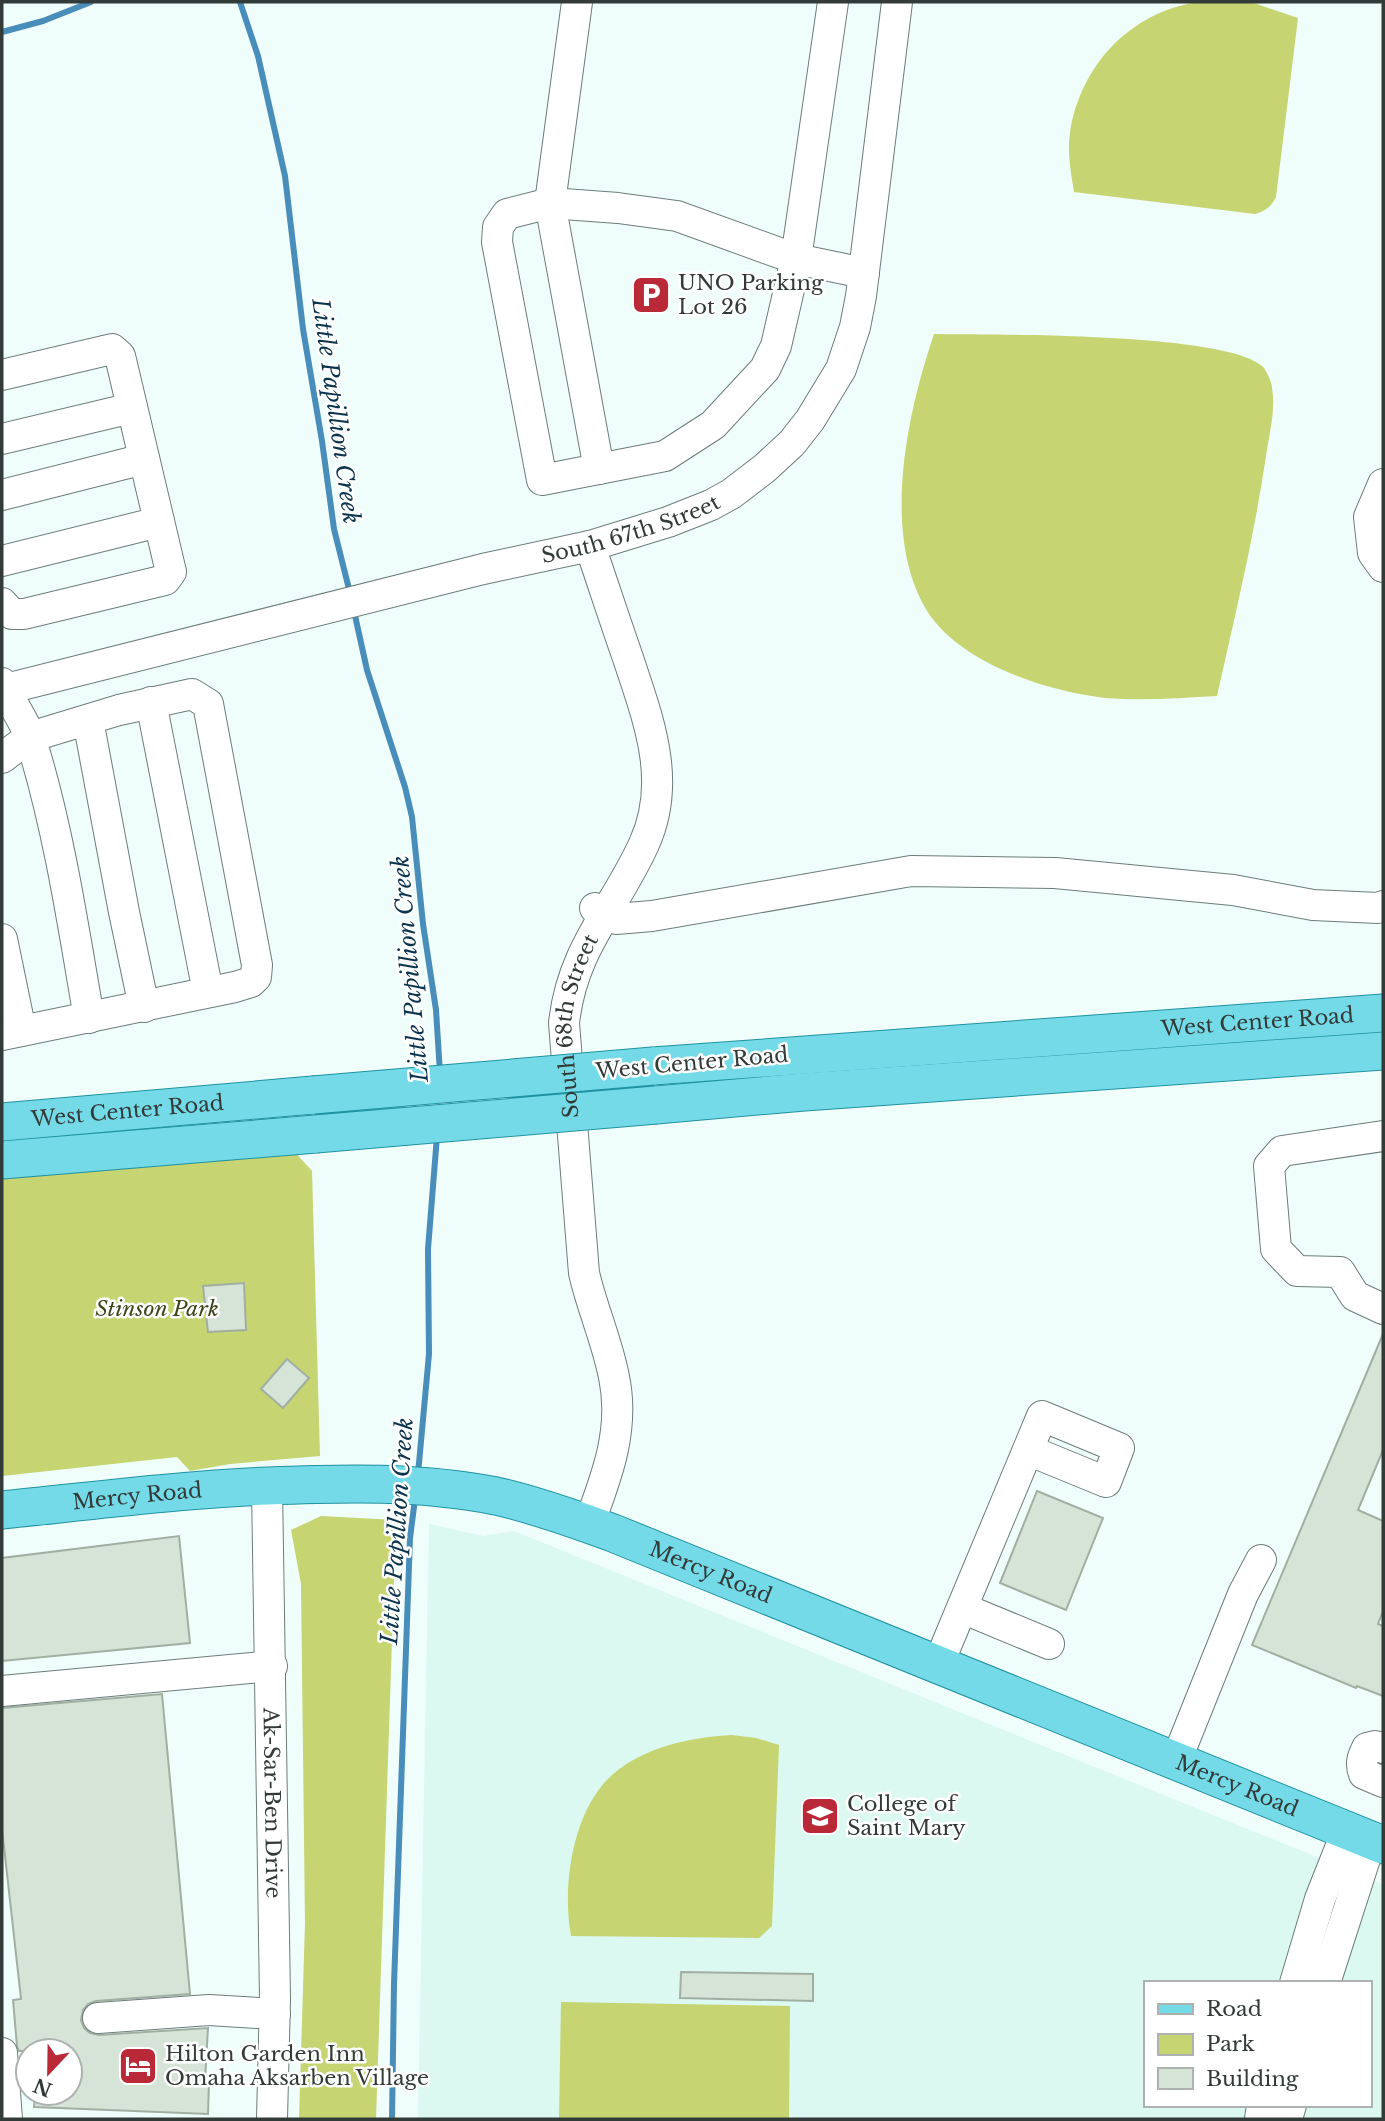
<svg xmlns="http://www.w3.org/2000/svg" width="1385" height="2121" font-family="'Libre Baskerville',serif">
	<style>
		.built { fill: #dbf8f1; fill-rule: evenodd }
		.green { fill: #c6d471 }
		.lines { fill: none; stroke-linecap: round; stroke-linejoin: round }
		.stream { stroke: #498eba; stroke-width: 6 }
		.building { fill: #d6e3d7; stroke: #a1aea2; stroke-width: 2 }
		.minor-casing { stroke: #6c7d79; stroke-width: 32 }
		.major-casing { stroke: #2192a0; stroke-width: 39 }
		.minor { stroke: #fff; stroke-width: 30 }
		.major { stroke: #74dae8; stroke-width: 37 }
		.major-bridge-casing { stroke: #2192a0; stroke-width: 39; stroke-linecap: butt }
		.major-bridge { stroke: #74dae8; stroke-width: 37 }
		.labels { text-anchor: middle; stroke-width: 5; stroke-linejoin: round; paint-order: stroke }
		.poi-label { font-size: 21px; fill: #333b39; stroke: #fff; text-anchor: start }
		.street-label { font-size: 21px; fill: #333b39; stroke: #fff }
		.park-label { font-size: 21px; font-style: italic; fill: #3f451a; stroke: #fff }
		.water-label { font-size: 23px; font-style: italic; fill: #0b344e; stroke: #fff }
	</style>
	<rect width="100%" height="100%" fill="#effefa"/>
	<path class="built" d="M429 1524 483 1536 514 1531 1383 1884V2119H418ZM1145 1983H1369V2105H1145Z"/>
	<path class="green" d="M1198 2H1251L1298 18 1276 197C1271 207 1265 211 1255 214L1074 192C1071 173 1067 152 1070 133 1080 66 1130 12 1198 2Z
		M934 334C991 335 1231 332 1264 368 1267 373 1272 382 1272 388 1276 410 1269 434 1266 456 1254 537 1235 616 1217 696 1180 698 1143 701 1105 698 1044 691 953 661 923 604 882 527 908 411 934 334Z
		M292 1149 312 1171 320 1456 230 1464 190 1471 177 1457 2 1476V1171Z
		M321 1516 396 1520 376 2119H299L305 1923 301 1584 291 1530Z
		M732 1735 756 1738 779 1745 772 1926 759 1938 571 1936C562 1887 572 1811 612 1775 644 1747 691 1737 732 1735Z
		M561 2002 790 2006 789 2119H559Z"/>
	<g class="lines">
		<path class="stream" d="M240 2 258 56 285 176 303 329 322 441 334 529 350 593
			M2 32 43 21 91 2
			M354 611 367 670 405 787 412 817 423 924 436 1010 440 1073
			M418 1474 429 1354 428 1249 437 1136
			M392 2119 394 1984 410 1538 415 1499"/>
	</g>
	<path class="building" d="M244 1283 246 1330 208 1332 203 1286Z
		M1383 1334V1450L1358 1510 1383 1521V1611L1378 1624 1383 1626V1696L1357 1686 1356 1688 1252 1645Z
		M287 1359 309 1378 283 1408 261 1389Z
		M1037 1491 1103 1518 1066 1610 1000 1583Z
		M179 1536 190 1643 2 1661V1558Z
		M162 1694 190 1994 96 2001 88 2004 83 2010 81 2020 84 2028 90 2033 99 2035 208 2028 205 2081 209 2082 208 2114 34 2107 35 2093H70V2051H19L17 2046 13 2000 21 1999 2 1829V1708Z
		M681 1972 813 1974V2001L680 1998Z"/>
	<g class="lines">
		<g class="minor-casing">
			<g id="minor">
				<path d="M577 2 550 203 599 469"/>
				<path d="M833 2 796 259 776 346 765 369 713 425 665 456 542 480 497 242 498 227 507 214 550 203 618 208 677 216 796 259 864 273"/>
				<path d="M2 375 112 349 120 356 171 572 165 580 24 614H12L2 603"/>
				<path d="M2 439 132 408"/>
				<path d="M1383 484 1369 517 1373 553 1383 567"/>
				<path d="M2 495 144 459"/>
				<path d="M2 561 159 522"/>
				<path d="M2 683C10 702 25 720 31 740 59 830 73 925 89 1018"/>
				<path id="s1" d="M2 690 483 569 590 546 668 522 711 505 731 494 765 468 792 443 810 420 841 369 855 327 861 296 897 2"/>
				<path d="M151 702 208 992"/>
				<path d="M88 720 124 912 144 1007"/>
				<path d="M2 758 30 737 119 710 192 694 208 704 257 965 256 977 251 982 235 987 2 1035"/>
				<path d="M595 908 616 919 652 916 911 871 1055 873 1233 890 1313 905 1378 908 1383 906"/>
				<path d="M2 939 21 1031"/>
				<path d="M1383 1136 1282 1151 1269 1166 1276 1249 1297 1271 1340 1272 1355 1296 1383 1309"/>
				<path id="s2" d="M267 1486 275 1999 272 2119"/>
				<path id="s3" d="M589 1524C607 1476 625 1429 614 1377 607 1341 592 1308 584 1273L564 1023C572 948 615 908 644 844 673 781 648 719 628 658 615 621 603 584 590 546"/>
				<path d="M962 1608 1049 1644"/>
				<path d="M938 1665 1042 1416 1119 1448 1106 1482 1028 1450"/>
				<path d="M2 1691 272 1666"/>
				<path d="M1383 1748 1375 1746 1367 1748C1362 1758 1360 1764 1364 1774L1383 1782"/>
				<path d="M1176 1761 1243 1594 1261 1560"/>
				<path d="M1295 1983 1320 1899 1347 1831"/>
				<path d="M1325 1983 1371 1840"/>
				<path d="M98 2018 209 2010 275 2014"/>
				<path d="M2 2053 7 2119"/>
				<path d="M1260 2119 1262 2105"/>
				<path d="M1287 2119 1291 2105"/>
			</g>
		</g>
		<g class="major-casing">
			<g id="major">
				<path id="s4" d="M653 1066 1383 1013"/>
				<path d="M656 1105 804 1092 1383 1051"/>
				<path id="s5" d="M2 1122 313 1095"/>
				<path d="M2 1160 316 1134"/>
				<path id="s6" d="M2 1510C90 1501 179 1490 267 1486 344 1483 420 1481 496 1496 536 1505 575 1519 613 1533L1383 1845"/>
			</g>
		</g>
		<use href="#minor" class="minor"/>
		<use href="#major" class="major"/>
		<g class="major-bridge-casing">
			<path id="major-bridge" d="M313 1095 653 1066
				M316 1134 656 1105"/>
		</g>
		<use href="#major-bridge" class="major-bridge"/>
	</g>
	<defs>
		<g id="parking-square" transform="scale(2.0125)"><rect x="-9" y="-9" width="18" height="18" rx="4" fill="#ba2937" stroke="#fff"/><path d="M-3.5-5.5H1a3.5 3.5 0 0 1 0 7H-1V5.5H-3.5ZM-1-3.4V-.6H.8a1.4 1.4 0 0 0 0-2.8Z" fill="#fff"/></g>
		<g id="university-square" transform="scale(2.0125)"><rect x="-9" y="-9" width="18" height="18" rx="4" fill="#ba2937" stroke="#fff"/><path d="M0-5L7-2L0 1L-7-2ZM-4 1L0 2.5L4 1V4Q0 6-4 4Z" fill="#fff"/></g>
		<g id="hotel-square" transform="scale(2.0125)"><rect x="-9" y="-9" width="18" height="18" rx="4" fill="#ba2937" stroke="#fff"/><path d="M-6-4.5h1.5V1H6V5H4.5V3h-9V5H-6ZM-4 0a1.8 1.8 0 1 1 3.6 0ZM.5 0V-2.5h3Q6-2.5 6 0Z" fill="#fff"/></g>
	</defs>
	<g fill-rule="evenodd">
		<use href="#parking-square" x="651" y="295"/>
		<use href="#university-square" x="820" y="1816"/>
		<use href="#hotel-square" x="138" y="2066"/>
	</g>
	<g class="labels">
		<g class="poi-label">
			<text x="678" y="290">UNO Parking<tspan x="678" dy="24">Lot 26</tspan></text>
			<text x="847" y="1811">College of<tspan x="847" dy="24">Saint Mary</tspan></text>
			<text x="165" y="2061">Hilton Garden Inn<tspan x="165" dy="24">Omaha Aksarben Village</tspan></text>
		</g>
		<g class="street-label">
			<text dy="7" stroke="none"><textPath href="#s1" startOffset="649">South 67th Street</textPath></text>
			<text dy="7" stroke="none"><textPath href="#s4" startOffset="606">West Center Road</textPath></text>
			<text dy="7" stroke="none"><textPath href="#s3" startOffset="509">South 68th Street</textPath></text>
			<text transform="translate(692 1063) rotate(-5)" y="7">West Center Road</text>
			<text dy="7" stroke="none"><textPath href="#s5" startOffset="126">West Center Road</textPath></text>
			<text dy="7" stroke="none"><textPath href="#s6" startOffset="136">Mercy Road</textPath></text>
			<text dy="7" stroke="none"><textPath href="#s6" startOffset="724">Mercy Road</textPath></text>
			<text dy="7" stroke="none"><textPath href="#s6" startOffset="1292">Mercy Road</textPath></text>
			<text dy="7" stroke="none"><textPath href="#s2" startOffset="317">Ak-Sar-Ben Drive</textPath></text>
		</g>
		<g class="park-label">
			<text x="157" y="1316">Stinson Park</text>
		</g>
		<g class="water-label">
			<text transform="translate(336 411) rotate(82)" y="8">Little Papillion Creek</text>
			<text transform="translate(410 969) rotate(-95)" y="8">Little Papillion Creek</text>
			<text transform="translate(397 1531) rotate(-86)" y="8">Little Papillion Creek</text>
		</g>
	</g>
	<rect width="1385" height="2121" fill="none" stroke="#333b39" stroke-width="7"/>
	<rect x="1144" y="1981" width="228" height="126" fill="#ffffff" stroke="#adb1b0" stroke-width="2"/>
	<rect x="1158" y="2004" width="35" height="10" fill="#74dae8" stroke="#adb1b0" stroke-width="2"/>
	<text x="1206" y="2016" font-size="21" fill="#333b39">Road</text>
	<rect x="1158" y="2034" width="35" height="21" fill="#c6d471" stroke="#adb1b0" stroke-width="2"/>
	<text x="1206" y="2051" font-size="21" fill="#333b39">Park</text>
	<rect x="1158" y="2068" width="35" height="21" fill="#d6e3d7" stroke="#adb1b0" stroke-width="2"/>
	<text x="1206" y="2086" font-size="21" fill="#333b39">Building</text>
	<g transform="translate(49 2072) rotate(202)"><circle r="33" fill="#ffffff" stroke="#adb1b0" stroke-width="2"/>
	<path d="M0-5L12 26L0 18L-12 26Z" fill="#ba2937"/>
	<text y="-10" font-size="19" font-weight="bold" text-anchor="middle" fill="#333b39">N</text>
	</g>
</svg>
